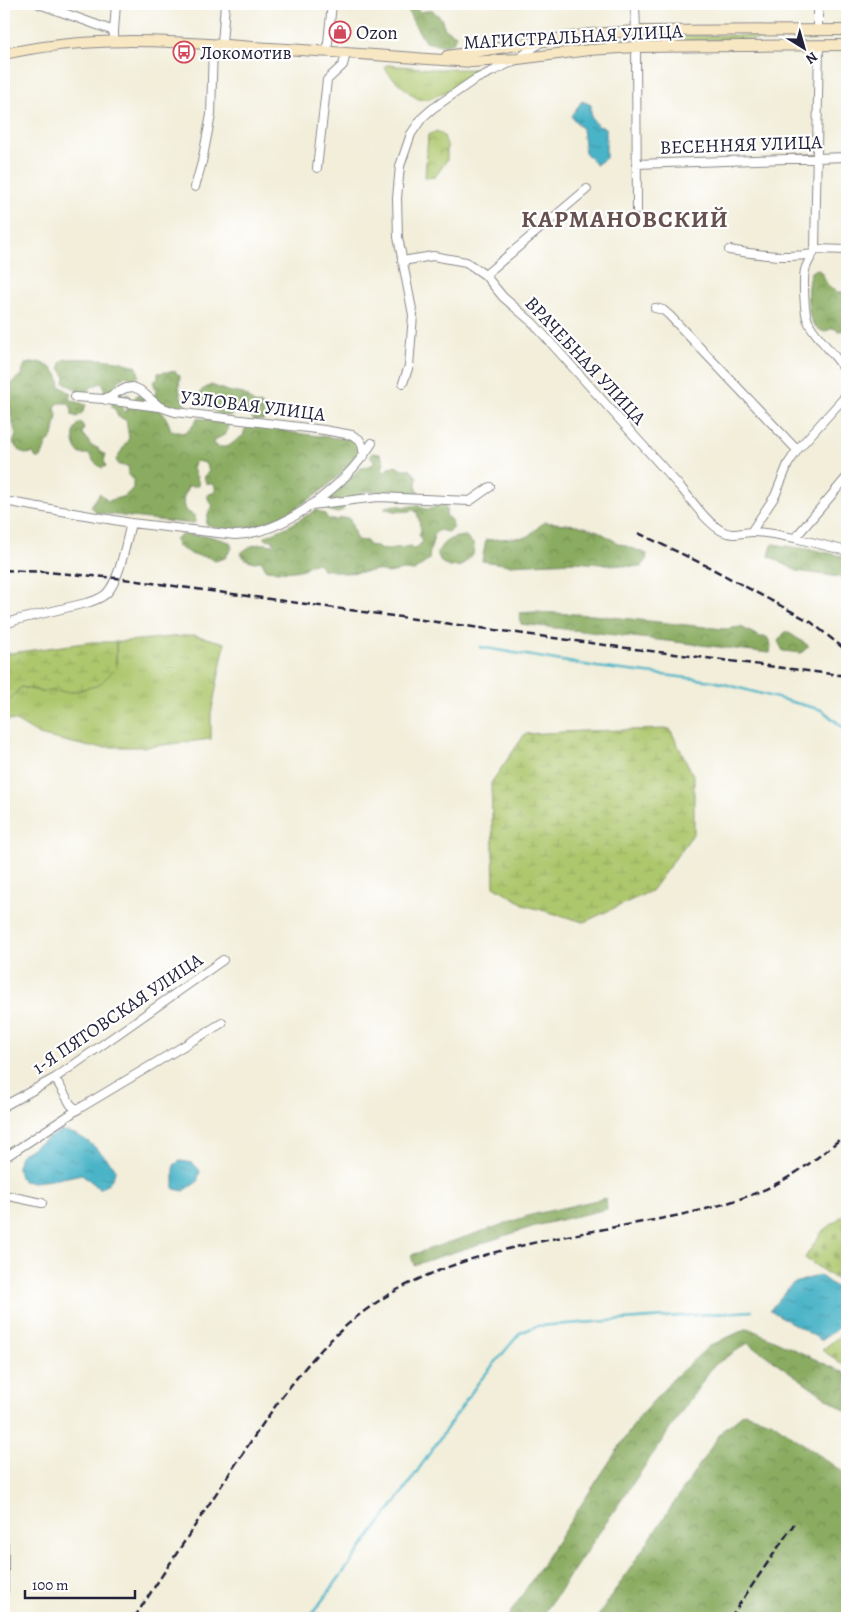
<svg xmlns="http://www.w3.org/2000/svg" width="851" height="1622" font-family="Alegreya,serif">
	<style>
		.grass { fill: url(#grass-tufts); stroke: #687454 }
		.forest { fill: url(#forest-crowns); stroke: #56674e }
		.wetland { fill: url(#wetland-marsh); stroke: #687454 }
		.cemetery { fill: url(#cemetery-stones); stroke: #687454 }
		.park { fill: url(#park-crowns); stroke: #687454 }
		.water { fill: url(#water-ripples); stroke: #366b81 }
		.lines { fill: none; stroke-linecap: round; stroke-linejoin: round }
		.stream { stroke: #4ab4c7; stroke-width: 2.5 }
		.minor-casing { stroke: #8a888a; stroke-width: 10 }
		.secondary-casing { stroke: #8a888a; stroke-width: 12 }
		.minor { stroke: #fff; stroke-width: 8 }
		.secondary { stroke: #f8e7c3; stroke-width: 10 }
		.rail { stroke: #22223b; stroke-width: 2.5; stroke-dasharray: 8 4; stroke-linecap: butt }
		.labels { text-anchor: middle; stroke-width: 4.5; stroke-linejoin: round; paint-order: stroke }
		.poi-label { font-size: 19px; fill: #22223b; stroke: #fff; text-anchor: start }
		.street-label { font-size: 19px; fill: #22223b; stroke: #fff }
		.district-label { font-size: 24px; font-weight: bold; letter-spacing: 1px; fill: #675250; stroke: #fff }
	</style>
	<defs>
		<pattern id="grass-tufts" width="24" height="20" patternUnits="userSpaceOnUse" patternTransform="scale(1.25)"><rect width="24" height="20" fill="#adc76d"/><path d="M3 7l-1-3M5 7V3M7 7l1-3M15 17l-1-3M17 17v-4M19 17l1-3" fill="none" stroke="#95ab5f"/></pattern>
		<pattern id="forest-crowns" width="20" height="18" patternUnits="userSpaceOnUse" patternTransform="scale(1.25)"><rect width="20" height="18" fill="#8aac60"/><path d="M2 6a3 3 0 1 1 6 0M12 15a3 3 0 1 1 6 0" fill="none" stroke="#708c50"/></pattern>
		<pattern id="wetland-marsh" width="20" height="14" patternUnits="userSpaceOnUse" patternTransform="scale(1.25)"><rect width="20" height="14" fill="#adc76d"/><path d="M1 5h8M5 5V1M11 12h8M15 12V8" fill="none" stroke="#95ab5f"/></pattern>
		<pattern id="cemetery-stones" width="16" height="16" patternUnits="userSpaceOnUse" patternTransform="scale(1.25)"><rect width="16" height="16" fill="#adc76d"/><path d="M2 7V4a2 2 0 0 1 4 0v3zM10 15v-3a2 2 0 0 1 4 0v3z" fill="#95ab5f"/></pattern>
		<pattern id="park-crowns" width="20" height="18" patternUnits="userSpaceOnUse" patternTransform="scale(1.25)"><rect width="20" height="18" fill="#adc76d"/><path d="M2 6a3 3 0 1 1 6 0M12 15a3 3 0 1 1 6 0" fill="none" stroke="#95ab5f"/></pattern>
		<pattern id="water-ripples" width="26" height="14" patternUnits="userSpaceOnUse" patternTransform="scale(1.25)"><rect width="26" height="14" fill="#4ab4c7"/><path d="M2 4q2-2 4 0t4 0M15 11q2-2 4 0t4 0" fill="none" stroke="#3d92a3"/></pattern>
	</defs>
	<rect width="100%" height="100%" fill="#fff"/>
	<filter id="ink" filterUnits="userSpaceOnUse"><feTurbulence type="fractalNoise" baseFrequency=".02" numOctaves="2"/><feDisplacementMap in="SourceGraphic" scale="10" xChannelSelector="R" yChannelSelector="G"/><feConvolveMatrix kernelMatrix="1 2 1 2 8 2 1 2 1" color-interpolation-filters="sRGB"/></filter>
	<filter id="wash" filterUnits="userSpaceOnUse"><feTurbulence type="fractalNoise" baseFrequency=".0096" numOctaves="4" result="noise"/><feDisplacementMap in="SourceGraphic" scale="20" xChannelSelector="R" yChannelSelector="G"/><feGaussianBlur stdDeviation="1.12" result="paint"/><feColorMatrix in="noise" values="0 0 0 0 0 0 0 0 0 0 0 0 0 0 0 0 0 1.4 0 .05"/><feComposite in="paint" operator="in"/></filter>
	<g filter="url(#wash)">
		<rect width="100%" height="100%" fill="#f2eeda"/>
		<path class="grass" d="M811 35 813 38 809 39 642 41 639 38 642 36Z
			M625 38 626 41 624 42 576 45 542 52C566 38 598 39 625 38Z
			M387 65 432 69H474L475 71 472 75C459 83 433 103 419 99 413 97 408 91 403 87 396 81 389 75 384 67Z
			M194 635 225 643 211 714V739L146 747H90L39 735 16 721 4 719V706L21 687 40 691 116 668V642Z"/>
		<path class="forest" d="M408 4H413L420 12 432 10 441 18 445 29 456 35 453 43 444 46 425 42C419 31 407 16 408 4Z
			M817 269 821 272 827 284 836 292H843L847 294V330L839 331 833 328 824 332C820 330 817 328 814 325 806 314 806 284 811 272Z
			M66 359C90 359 115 357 137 367L139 376 133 380 126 376 118 381 113 389 115 394 130 395C125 399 120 404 123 411L125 412 127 410 126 405 133 401 137 395C154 403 167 412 171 431H178L181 433C190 432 193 426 197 418L219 421 229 426 226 434 213 441 214 445C231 451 229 443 243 436L245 429 248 426 275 428 294 433 355 440 359 444C359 447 359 450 359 452 358 455 354 459 352 461 333 488 276 525 243 529 234 530 213 529 206 524L209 511 213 506 209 501 207 495 215 492V485L206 483 204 476 209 471 205 463 196 461 193 468C195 475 198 478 199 486H188L183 499 186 511 195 516 196 521 192 524 97 513 91 506 100 493 108 501 125 496 133 488V480L128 474 129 467 119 465 116 460 129 438 126 420 118 417 116 411 112 407 113 400 104 395V387L101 383 93 386 83 395 78 394 75 389 64 383 65 376 60 368 61 362Z
			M39 362C52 367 59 371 60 386L71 393 69 399 86 405 83 412 77 417 72 415V410L69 403H59L55 407 57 416 53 436 47 443 41 458H36L33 453 25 454 19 450 13 443 16 435 11 416V408L4 405V393L10 384 21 375 25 364Z
			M175 371 180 376C178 389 180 402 191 410L190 412 173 408 154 398 156 390 153 382 158 379V373Z
			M211 385 227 391 244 394 254 403 262 405 264 414 263 417 264 420 254 421 251 416 250 412C235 408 236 417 227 416 216 416 211 406 202 404L198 397 202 390Z
			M81 422 84 428 82 434 88 440 91 446 98 448 100 452 106 455 104 461 106 466 102 468 94 462 89 454H80C72 446 71 428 81 422Z
			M372 453 380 454 384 462 382 469 384 472 390 467 397 466 401 469H410L417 477 416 486 419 493 417 498 387 497 375 490 372 492 363 491 360 499 346 503 343 510 336 513 326 509 323 503 359 469 374 464V460L369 456Z
			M439 504 445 505 447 509 446 515 451 520 453 528 447 532 439 530 434 534C433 544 429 551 429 560L414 571 403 570 389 573 377 570 365 572 344 573 323 569 317 563C310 563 309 566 303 569 292 573 277 571 266 570L262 561 254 562 245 559 241 553C247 548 253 544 262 544 267 543 270 546 275 544L272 540 264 539 266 536 289 526 316 510 325 514 328 519 337 520 341 518H349C353 525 353 533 357 540L367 541 368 545 376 546 381 550C391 547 400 549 410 546L415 549 422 542 419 535 421 530 417 512 413 510C403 513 395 511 385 509V507L396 505 406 507 417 505 425 509H431Z
			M544 522 577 525 598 531 618 543 647 554 646 561 641 567 574 562 509 565 482 561 486 540 527 537Z
			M183 534 209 536 230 542 232 548 225 558 215 561 208 557 193 555 177 546 175 539Z
			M466 536 474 545 473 555 461 566 449 567 441 562 437 553C444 540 451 537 466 536Z
			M772 544 815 550 847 557V578L797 571 769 556Z
			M535 612 593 615 724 629 741 627 760 637H767L771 645 770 653 521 624 519 613Z
			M786 631 809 646 801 653 783 651 778 641Z
			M606 1198 607 1209 535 1226 414 1265 411 1255 531 1215Z
			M748 1328 847 1374V1412L748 1343 713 1366 541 1618H507L638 1418 673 1379 709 1346Z
			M744 1413 771 1421 847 1475V1618H597L722 1431Z"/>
		<path class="wetland" d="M92 642H116V668L99 685 73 692 40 691 21 687 4 706V654Z
			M670 729 694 777V833L651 891 584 922 527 906 494 886 491 783 525 734 584 731Z"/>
		<path class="cemetery" d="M847 1212V1287L805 1258 821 1233Z
			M847 1330V1367L822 1350Z"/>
		<path class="park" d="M437 131 444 136 447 145V160L435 177 425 178 428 135Z"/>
		<path class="water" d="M582 101 591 105V117L598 126 606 128V158L596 165 585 152 582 129 571 116Z
			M60 1131C83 1132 98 1150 114 1166 118 1175 109 1184 100 1189L82 1174C72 1176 29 1186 22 1180 19 1177 19 1172 18 1169 18 1162 18 1158 22 1154Z
			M180 1161 193 1163 200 1171 197 1182 184 1191 174 1189V1165Z
			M819 1275 847 1295V1323L821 1340 770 1310 792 1284Z"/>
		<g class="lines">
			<path class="stream" d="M480 647 597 667 713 681 822 710 847 731
				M309 1618 396 1502 478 1383 520 1333 537 1326 752 1311"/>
		</g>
	</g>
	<g filter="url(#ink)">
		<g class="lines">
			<g class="minor-casing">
				<path id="minor" d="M39 4 114 31V40
					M635 4 636 31
					M818 4V30
					M114 31 116 4
					M222 44 225 4
					M819 45 815 249C812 256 807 263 805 270 803 280 804 312 808 321 810 327 817 335 821 340 830 352 841 361 847 375
					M636 47 637 210
					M327 52 332 4
					M636 164 847 157
					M317 168 327 80 343 65 346 53
					M195 187 202 162 211 115 213 44
					M815 249 847 250
					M729 250C757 254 785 259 813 254
					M402 261 433 256 466 262 485 275 503 297 533 323 682 489C694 503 706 522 722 531 733 537 742 532 753 532 767 532 782 536 795 538
					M485 275 587 189
					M655 308 663 310 669 315 797 450
					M403 383 409 366 413 315 398 237 397 198 400 166 411 134 422 118 432 109 474 80 518 59 541 42
					M75 397 104 399 126 388 133 387 140 390 160 407 175 412 324 430 352 435 359 439 362 444 364 456
					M106 400 159 407
					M847 477 795 538 847 551
					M4 501 131 523 235 535C287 533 345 485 372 443
					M311 505 378 497 470 501 490 487
					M751 532 775 496 788 464 798 449 843 399 847 392
					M4 625 16 620 90 602C96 600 102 598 107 593 120 579 126 542 131 523
					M55 1078 71 1105 75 1108H80L222 1023
					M4 1106 55 1078 223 960
					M4 1158 80 1108
					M4 1195 42 1203
					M4 1544V1591"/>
			</g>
			<g class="secondary-casing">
				<path id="secondary" d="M4 54C88 35 168 41 252 47 325 51 398 57 471 62L518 59 589 50 636 47 847 45
					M447 56 590 34 636 31 847 30"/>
			</g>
			<use href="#minor" class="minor"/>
			<use href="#secondary" class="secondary"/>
			<path class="rail" d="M638 533 707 566 811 622 847 651
				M4 570 46 572 116 578 612 646 847 676
				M134 1618C165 1571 196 1524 227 1477 275 1406 319 1333 397 1290 468 1251 557 1238 637 1223 678 1216 718 1208 756 1193 790 1180 820 1157 847 1133
				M730 1618 794 1524"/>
		</g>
	</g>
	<defs>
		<g id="shop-ring" transform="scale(1.125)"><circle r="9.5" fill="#fff" stroke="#d1495b" stroke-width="1.5"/><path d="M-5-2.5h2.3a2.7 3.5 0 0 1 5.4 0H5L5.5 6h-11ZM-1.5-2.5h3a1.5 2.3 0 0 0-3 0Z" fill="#d1495b"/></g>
		<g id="bus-ring" transform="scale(1.125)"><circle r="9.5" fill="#fff" stroke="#d1495b" stroke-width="1.5"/><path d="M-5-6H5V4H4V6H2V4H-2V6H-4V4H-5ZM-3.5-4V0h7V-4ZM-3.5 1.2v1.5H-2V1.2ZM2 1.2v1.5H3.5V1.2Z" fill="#d1495b"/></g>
	</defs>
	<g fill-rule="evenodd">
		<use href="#shop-ring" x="340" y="32"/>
		<use href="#bus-ring" x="184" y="52"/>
	</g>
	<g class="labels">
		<g class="poi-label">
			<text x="356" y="39">Ozon</text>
			<text x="200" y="59">Локомотив</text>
		</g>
		<g class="street-label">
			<text transform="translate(573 36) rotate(-3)" y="7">МАГИСТРАЛЬНАЯ УЛИЦА</text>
			<text transform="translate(741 144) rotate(-2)" y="7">ВЕСЕННЯЯ УЛИЦА</text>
			<text transform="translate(586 360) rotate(47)" y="7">ВРАЧЕБНАЯ УЛИЦА</text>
			<text transform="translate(253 405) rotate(7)" y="7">УЗЛОВАЯ УЛИЦА</text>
			<text transform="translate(117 1013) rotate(-34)" y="7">1-Я ПЯТОВСКАЯ УЛИЦА</text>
		</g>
		<g class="district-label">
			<text x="625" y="227">КАРМАНОВСКИЙ</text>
		</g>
	</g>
	<rect width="851" height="1622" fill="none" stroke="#fff" stroke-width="20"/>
	<g transform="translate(804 48) rotate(143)" stroke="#ffffff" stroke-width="4" paint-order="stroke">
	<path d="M0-4L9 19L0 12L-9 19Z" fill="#22223b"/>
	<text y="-8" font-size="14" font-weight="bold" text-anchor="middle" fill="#22223b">N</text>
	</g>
	<path d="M25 1590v8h110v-8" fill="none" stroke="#22223b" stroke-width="2.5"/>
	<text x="32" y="1590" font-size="15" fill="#22223b" stroke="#ffffff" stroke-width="4" paint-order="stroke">100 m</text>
</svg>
